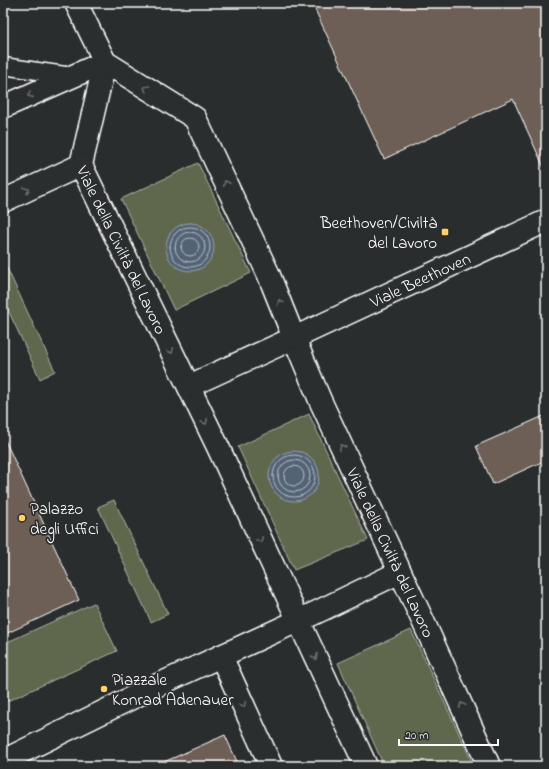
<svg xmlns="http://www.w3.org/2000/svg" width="549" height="769" font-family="'Indie Flower',sans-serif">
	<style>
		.green { fill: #5f674d; stroke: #afb3a6 }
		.water { fill: #526374; stroke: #97a1ac }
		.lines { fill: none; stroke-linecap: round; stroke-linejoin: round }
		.shore { stroke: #bac1c7; stroke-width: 1 }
		.building { fill: #6d5e54; stroke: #fff }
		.service-casing { stroke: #fff; stroke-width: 19 }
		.minor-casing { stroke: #fff; stroke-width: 25 }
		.tertiary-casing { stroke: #fff; stroke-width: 25 }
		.service { stroke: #2a2d2e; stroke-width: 16 }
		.minor { stroke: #2a2d2e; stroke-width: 22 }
		.tertiary { stroke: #2a2d2e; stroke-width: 22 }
		.oneway { stroke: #6a6c6d }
		.poi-dot { fill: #ffd166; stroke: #2a2d2e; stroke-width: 1.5 }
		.labels { text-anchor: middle; stroke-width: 3.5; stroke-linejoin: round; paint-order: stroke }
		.poi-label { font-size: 17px; fill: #fff; stroke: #2a2d2e; text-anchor: start }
		.street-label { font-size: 17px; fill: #fff; stroke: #2a2d2e }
	</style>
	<rect width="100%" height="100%" fill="#2a2d2e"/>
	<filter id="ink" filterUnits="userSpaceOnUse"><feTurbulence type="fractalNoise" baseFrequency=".025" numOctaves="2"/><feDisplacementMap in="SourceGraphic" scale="8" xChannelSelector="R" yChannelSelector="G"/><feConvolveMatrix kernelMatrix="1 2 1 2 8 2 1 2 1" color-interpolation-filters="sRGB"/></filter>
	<g filter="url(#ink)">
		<path class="green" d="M198 163 251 273 174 310 121 199Z
			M7 268 55 371 40 379 3 299V270Z
			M309 414 368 540 294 570 238 447Z
			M114 500 168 614 151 622 98 507Z
			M94 603 117 651 3 703V644Z
			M411 630 474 766H384L338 663Z"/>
		<path class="water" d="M166 247a24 24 0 1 1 48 0a24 24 0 1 1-48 0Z
			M269 476a25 25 0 1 1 50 0a25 25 0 1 1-50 0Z"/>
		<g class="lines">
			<path class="shore" d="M170 247a20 20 0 1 1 40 0a20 20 0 1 1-40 0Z
				M175 247a15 15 0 1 1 30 0a15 15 0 1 1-30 0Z
				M181 247a9 9 0 1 1 18 0a9 9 0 1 1-18 0Z
				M273 476a21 21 0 1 1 42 0a21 21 0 1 1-42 0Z
				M278 476a16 16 0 1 1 32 0a16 16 0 1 1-32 0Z
				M284 476a10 10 0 1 1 20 0a10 10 0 1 1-20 0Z"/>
		</g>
		<path class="building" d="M312 3H546V172L513 99 384 159Z
			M546 415V460L493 484 476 446Z
			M3 436 79 600 3 635Z
			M225 735 239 766H155Z"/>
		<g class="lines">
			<g class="service-casing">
				<path id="service" d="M3 66 72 76"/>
			</g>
			<g class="minor-casing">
				<g id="minor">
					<path id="s1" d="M105 62 81 165 218 447 366 766"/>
					<path d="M3 107 105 62"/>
					<path d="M3 201 81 165"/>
					<path id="s2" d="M189 386 294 338 320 400 423 621 489 766"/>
					<path d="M221 656 271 766"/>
					<path d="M3 761 160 684 315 613 400 572"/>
				</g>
			</g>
			<g class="tertiary-casing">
				<g id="tertiary">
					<path id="s3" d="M76 3 105 62 195 118 268 273 294 338 546 221"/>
				</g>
			</g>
			<use href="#service" class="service"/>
			<use href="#minor" class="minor"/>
			<use href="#tertiary" class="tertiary"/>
		</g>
		<defs><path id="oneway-chevron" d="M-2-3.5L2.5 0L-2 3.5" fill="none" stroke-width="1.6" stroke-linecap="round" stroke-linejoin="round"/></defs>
		<g class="oneway">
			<use href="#oneway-chevron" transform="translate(146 88) rotate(-148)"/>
			<use href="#oneway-chevron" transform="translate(30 95) rotate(156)"/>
			<use href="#oneway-chevron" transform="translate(226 183) rotate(-115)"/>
			<use href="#oneway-chevron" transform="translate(27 190) rotate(-25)"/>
			<use href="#oneway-chevron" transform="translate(280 302) rotate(-112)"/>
			<use href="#oneway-chevron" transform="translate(171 351) rotate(64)"/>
			<use href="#oneway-chevron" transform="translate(205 422) rotate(64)"/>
			<use href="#oneway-chevron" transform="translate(342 447) rotate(-115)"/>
			<use href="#oneway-chevron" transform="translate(260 540) rotate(65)"/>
			<use href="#oneway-chevron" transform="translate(315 657) rotate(64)"/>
			<use href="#oneway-chevron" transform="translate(243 705) rotate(65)"/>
			<use href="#oneway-chevron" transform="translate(462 705) rotate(-114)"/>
		</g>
	</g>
	<g class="poi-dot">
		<rect x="441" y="228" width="8" height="8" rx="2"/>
		<circle cx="22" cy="518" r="4"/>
		<circle cx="104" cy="689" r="4"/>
	</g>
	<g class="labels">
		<g class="poi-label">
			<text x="437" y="228" text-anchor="end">Beethoven/Civiltà<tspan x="437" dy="20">del Lavoro</tspan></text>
			<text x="30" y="514">Palazzo<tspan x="30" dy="20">degli Uffici</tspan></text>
			<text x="112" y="685">Piazzale<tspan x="112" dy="20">Konrad Adenauer</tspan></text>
		</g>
		<g class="street-label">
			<text dy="6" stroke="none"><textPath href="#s1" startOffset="200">Viale della Civiltà del Lavoro</textPath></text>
			<text dy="6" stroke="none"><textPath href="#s3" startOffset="552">Viale Beethoven</textPath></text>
			<text dy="6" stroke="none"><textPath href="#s2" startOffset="351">Viale della Civiltà del Lavoro</textPath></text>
		</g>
	</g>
	<rect width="549" height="769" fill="none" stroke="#2a2d2e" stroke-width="16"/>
	<rect x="8" y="8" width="533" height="753" fill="none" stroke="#fff" stroke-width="1.5" filter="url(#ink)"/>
	<path d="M399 739v6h99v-6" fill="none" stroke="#ffffff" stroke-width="2"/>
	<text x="405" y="739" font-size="12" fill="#ffffff" stroke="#2a2d2e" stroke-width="3" paint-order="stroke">20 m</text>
</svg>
